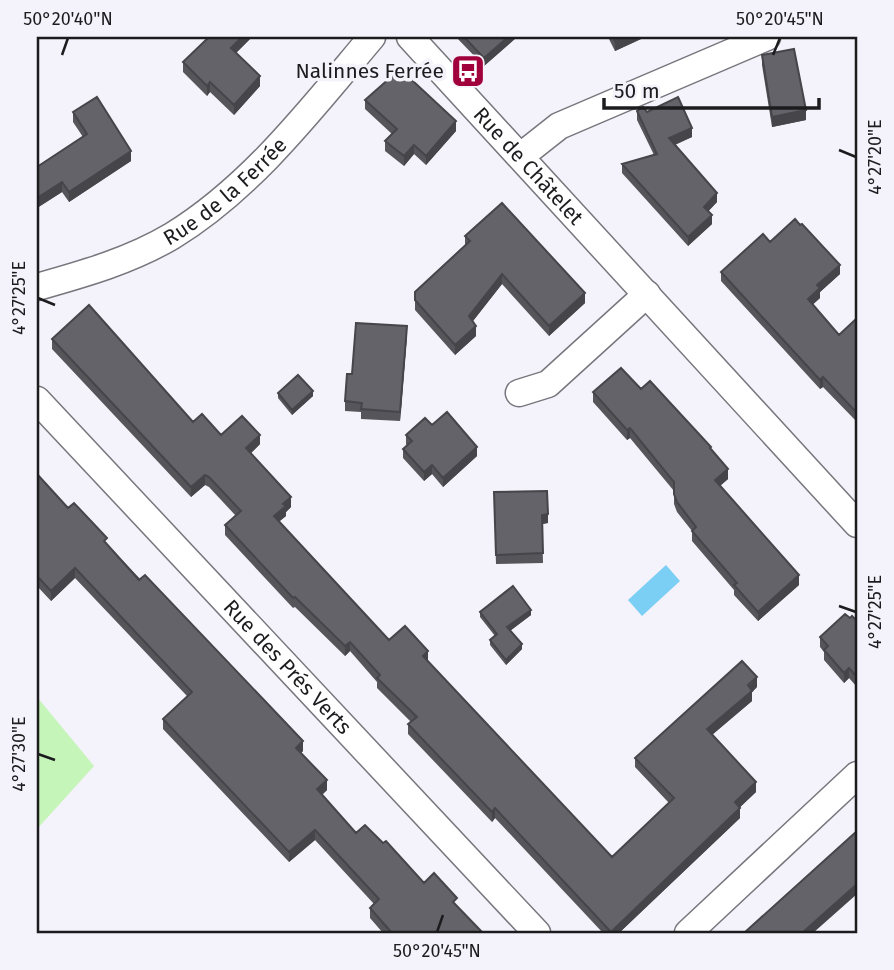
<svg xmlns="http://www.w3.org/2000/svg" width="894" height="970" font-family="'Fira Sans',sans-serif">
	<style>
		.green { fill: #c5f5b8 }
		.water { fill: #7bcff5 }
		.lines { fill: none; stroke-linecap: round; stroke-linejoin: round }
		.street-casing { stroke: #78767d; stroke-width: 29 }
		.street { stroke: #fff; stroke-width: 26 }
		.wall { fill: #56555a }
		.shaded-wall { fill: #46454a }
		.building { fill: #646369; stroke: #46454a; stroke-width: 2 }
		.ticks { fill: none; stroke: #1c1b1e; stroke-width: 2.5 }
		.labels { text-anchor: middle; stroke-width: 7; stroke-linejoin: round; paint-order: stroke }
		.poi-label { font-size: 21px; fill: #1c1b1e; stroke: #f4f2fa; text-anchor: end }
		.street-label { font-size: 21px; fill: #1c1b1e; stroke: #f4f2fa }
		.neatline { fill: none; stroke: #1c1b1e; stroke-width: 2.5 }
		.ticks-label { font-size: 18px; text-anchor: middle; fill: #1c1b1e }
	</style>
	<rect width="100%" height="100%" fill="#f4f2fa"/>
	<path class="green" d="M37 697 94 766 37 829Z"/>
	<path class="water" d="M666 565 680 581 642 616 628 600Z"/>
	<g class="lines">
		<g class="street-casing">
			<g id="street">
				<path id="s1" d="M410 37 857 524"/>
				<path d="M521 156 559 126 767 37"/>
				<path id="s2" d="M37 287C83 274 130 261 172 236 252 187 312 108 372 37"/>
				<path d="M519 393 548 384 647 294"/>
				<path id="s3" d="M37 400 537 933"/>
				<path d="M688 933 857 775"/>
			</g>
		</g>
		<use href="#street" class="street"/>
	</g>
	<path class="wall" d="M209 37H252L236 53 260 86 234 115 210 92 207 96 183 72V62Z
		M456 37H517L484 66Z
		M608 37H641V39L615 51Z
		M762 55 806 120 772 127 762 65Z
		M365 100 456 131 426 165 414 154 404 166 385 151V141L392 134 365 109Z
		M637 111 647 112 692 137 675 145 717 202 708 211 712 224 688 246 622 173V164L654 155 637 120Z
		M73 112 131 161 69 202 62 192 37 208V167L83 137 73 122Z
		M800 225 840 274 820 292V298L812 305 839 335 857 318V422L823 387 820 389 721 281V272L770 242Z
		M465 236 585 303 549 336 502 284 473 321 476 336 455 355 415 310V292L465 245Z
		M407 335 400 421 361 419V412L345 411V401L352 374Z
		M52 339 193 422 221 435 260 444 251 453 291 507 286 512V516L279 521 389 640 428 661 612 857 669 803 635 767V758L757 687 752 692V701L712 735 756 792 740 807V818L619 933H603L495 818 492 822 408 734V724L411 722 377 688V682L350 651 345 656 295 607 293 608 225 535V525L236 516 209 487 205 485 191 497 52 349Z
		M641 389 711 450 728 479 720 486 799 585 758 621 734 595V590L692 541V531L677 512 674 504V491L630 438 627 440 593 402V392Z
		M278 393 313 396 292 415 278 398Z
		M432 425 477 456 443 487 432 474 424 481 403 458V449L407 446 406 444V435Z
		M37 474 68 508 107 544 303 751 301 753 327 790 322 795 356 833 383 843 424 883 457 906 483 933H383L370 918V908L374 904 315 840 289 862 163 729V719L187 696 75 578 51 601 37 586Z
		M494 492 548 523 542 524 543 563 496 564Z
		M480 612 531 615 510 631 522 649 506 665 490 645V640L495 636 480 617Z
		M850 618 857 621V687L849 678 844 683 824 660V652L820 647V637Z"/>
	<path class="shaded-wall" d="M242 37H252L231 58V48Z
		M508 37H517L484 66V58Z
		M624 37H641V39L615 51V41Z
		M260 76V86L234 115V105Z
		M210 82V92L207 96V86Z
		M806 110V120L772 127V117Z
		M456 121V131L426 165V156Z
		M692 128V137L669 147V138Z
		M414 145V154L404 166V156Z
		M131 151V161L69 202V192Z
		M62 182V192L37 208V198Z
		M717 193V202L704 216V207Z
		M712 215V224L688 246V237Z
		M840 265V274L820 292V298L808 309V299L817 285Z
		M502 274V284L469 326V316Z
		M585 293V303L549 336V326Z
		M407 326V335L400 421V412Z
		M476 326V336L455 355V345Z
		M823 377V387L820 389V380Z
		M313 391V396L292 415V410Z
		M630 428V438L627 440V430Z
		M260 435V444L246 458V448Z
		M477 447V456L443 487V478Z
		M432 465V474L424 481V472Z
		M728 469V479L715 490V480Z
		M205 475V485L191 497V487Z
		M291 497V507L286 512V516L274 526V516L283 504Z
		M548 514V523L542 524V515Z
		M75 568V578L51 601V591Z
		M799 575V585L758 621V612Z
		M531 610V615L507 633V627Z
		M350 642V651L345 656V646Z
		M522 644V649L506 665V660Z
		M428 651V661L423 656Z
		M849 668V678L844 683V673Z
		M757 677V687L752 692V701L707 739V729Z
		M303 741V751L296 758V748Z
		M327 780V790L317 799V789Z
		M756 782V792L735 812V802Z
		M495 808V818L492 822V812Z
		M740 808V818L619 933H611V932Z
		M315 830V840L289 862V852Z
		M857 884V894L813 933H802Z"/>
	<path class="building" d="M209 37H242L231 48 260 76 234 105 210 82 207 86 183 62Z
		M464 37H508L484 58Z
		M613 37H624L615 41Z
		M794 49 806 110 772 117 762 55Z
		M400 69 456 121 426 156 414 145 404 156 385 141 397 129 365 100Z
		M97 97 131 151 69 192 62 182 37 198V167L87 134 73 112Z
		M678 97 692 128 669 138 717 193 704 207 712 215 688 237 622 164 657 154 637 111 643 107 647 112Z
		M502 203 585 293 549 326 502 274 469 316 476 326 455 345 415 300V292L470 241 465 236Z
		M795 219 800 225 802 224 840 265 817 285 820 288 808 299 839 335 857 318V413L823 377 820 380 721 272 763 234 770 242Z
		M89 305 193 422 202 414 221 435 242 416 260 435 246 448 291 497 283 504 286 506 274 516 389 640 405 626 428 651 423 656 612 857 674 798 635 758 742 661 757 677 748 685 752 691 707 729 756 782 735 802 740 808 611 932 495 808 492 812 408 724 417 717 377 678 380 675 350 642 345 646 295 597 293 598 225 525 241 511 209 477 205 475 191 487 52 339Z
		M356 323 407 326 400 412 361 409 362 403 345 401 347 374H352Z
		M621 368 641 389 650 381 711 447 710 448 728 469 715 480 799 575 758 612 734 585 737 583 692 531 696 527 677 502 674 494V482L630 428 627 430 593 392Z
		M298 375 313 391 292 410 278 393Z
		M447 412 477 447 443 478 432 465 424 472 403 449 412 441 406 435 425 418 432 425Z
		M37 474 68 508 74 503 107 538 104 541 139 580 145 575 303 741 296 748 327 780 317 789 356 833 365 825 383 843 386 841 424 883 434 873 457 898 453 902 483 933H392L370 908 379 899 315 830 289 852 163 719 192 692 75 568 51 591 37 576Z
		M547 491 548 514 542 515 543 553 496 555 494 492Z
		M513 586 531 610 507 627 522 644 506 660 490 640 497 634 480 612Z
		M845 614 850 618 852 616 857 621V677L849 668 844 673 824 650 828 646 820 637Z
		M857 831V884L802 933H744Z"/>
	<path class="ticks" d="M62 55 68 38M773 55 780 38M839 150 856 157M38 298 55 305M839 606 856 612M38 754 55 760M437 932 443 915"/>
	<defs>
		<g id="bus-square" transform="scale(1.75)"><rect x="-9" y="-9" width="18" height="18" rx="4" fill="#a0003b" stroke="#f4f2fa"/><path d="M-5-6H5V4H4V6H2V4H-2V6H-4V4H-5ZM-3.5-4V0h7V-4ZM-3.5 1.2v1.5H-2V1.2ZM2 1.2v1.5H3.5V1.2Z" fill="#fff"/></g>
	</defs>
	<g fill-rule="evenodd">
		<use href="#bus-square" x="468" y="71"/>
	</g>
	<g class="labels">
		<g class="poi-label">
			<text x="444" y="78">Nalinnes Ferrée</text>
		</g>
		<g class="street-label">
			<text dy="7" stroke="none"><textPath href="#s1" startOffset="175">Rue de Châtelet</textPath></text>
			<text dy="7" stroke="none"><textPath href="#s2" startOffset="214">Rue de la Ferrée</textPath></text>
			<text dy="7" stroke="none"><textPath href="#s3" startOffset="366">Rue des Prés Verts</textPath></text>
		</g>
	</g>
	<rect width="894" height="970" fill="none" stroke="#f4f2fa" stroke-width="77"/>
	<path d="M604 98v10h215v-10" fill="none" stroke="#1c1b1e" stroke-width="3.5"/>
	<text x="614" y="98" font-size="21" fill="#1c1b1e" stroke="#f4f2fa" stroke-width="5" paint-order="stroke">50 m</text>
	<rect x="38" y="38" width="818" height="894" class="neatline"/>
	<g class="ticks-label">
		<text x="68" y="25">50°20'40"N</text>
		<text x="780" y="25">50°20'45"N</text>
		<text transform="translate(875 157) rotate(-90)" y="6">4°27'20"E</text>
		<text transform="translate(19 298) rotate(-90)" y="6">4°27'25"E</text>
		<text transform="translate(875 612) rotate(-90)" y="6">4°27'25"E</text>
		<text transform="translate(19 754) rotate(-90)" y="6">4°27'30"E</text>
		<text x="437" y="957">50°20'45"N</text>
	</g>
</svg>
